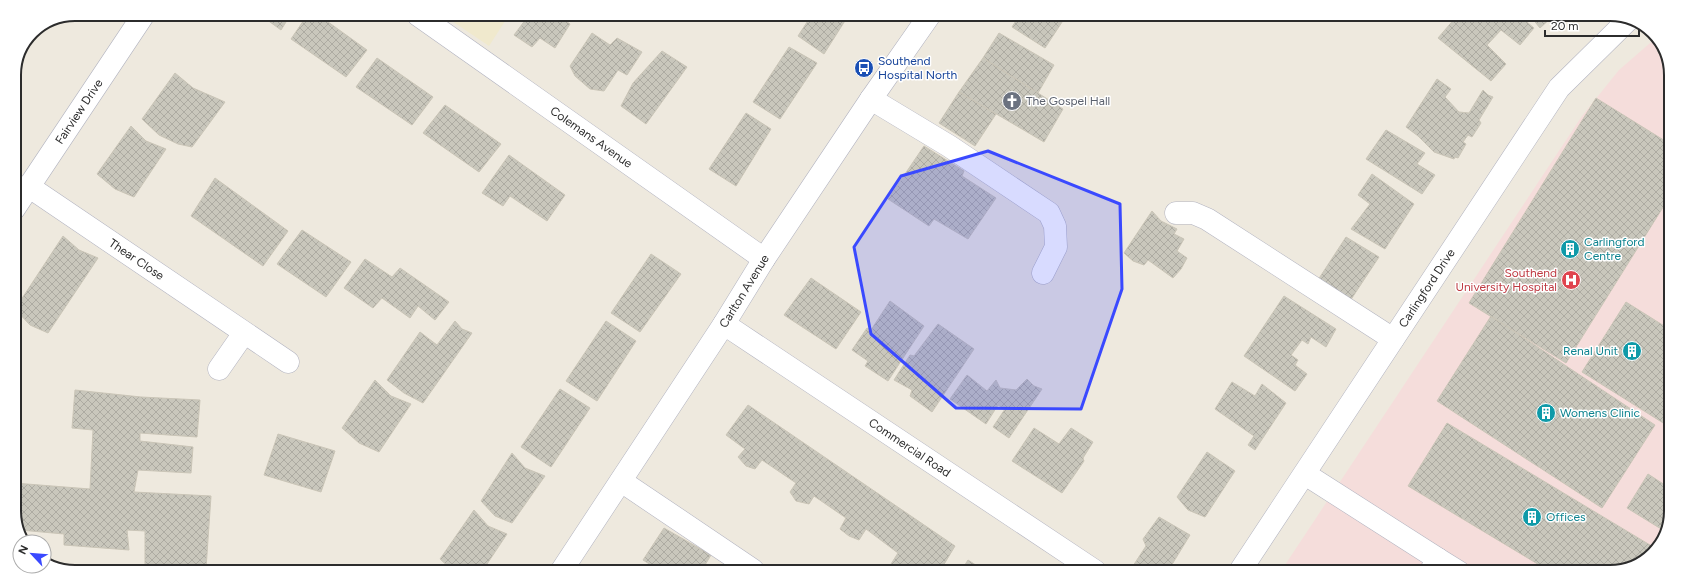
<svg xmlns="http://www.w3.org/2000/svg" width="1685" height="586" font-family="Figtree,sans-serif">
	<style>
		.education { fill: #f0e9cd }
		.medical { fill: #f5dddb }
		.building { fill: url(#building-cross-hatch); stroke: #cac5b7 }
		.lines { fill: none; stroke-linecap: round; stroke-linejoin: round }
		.minor-casing { stroke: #b2b3c0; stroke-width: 23 }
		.minor { stroke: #fff; stroke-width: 22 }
		.marked { fill: #3a49ff; fill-opacity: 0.2; stroke: #3a49ff; stroke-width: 3; stroke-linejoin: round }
		.labels { text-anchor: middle; stroke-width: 3; stroke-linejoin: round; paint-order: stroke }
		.transit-label { font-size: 12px; fill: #164399; stroke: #fff; text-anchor: start }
		.worship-label { font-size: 12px; fill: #5b616d; stroke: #fff; text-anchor: start }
		.street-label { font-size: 12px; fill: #2c2c2c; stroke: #fff }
		.culture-label { font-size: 12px; fill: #0d838f; stroke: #fff; text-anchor: start }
		.health-label { font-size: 12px; fill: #be3a42; stroke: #fff; text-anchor: end }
		.rim { fill: none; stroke: #2c2c2c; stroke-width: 2 }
	</style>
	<defs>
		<pattern id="building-cross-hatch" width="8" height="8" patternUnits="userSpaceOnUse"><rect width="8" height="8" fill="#c9c7bc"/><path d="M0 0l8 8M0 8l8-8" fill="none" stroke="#adaba2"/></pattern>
	</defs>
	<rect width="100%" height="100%" fill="#eee9de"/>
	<path class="education" d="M443 15H509L489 46Z"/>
	<path class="medical" d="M1657 37 1671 71 1668 530 1647 559 1610 572 1281 571 1582 116 1619 70Z"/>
	<path class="building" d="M259 14H291L281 30Z
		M308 14H317L367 50 346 77 291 39Z
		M529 15H557L570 24 555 48 540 38 532 47 514 35Z
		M811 16H848L824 54 798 36Z
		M1019 16H1066L1045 48 1012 27Z
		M1456 17H1521L1534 28 1520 45 1501 30 1487 45 1506 64 1491 81 1438 38Z
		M1531 17H1552L1540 28Z
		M592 33 610 45 617 38 642 52 627 75 618 70 604 91 590 89 575 76 570 66Z
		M999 33 1054 65 1038 93 983 58Z
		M789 47 817 63 780 119 753 102Z
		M1662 47 1671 71V75L1657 50Z
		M662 51 687 67 646 124 621 106 633 83Z
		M377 58 433 97 412 125 356 87Z
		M983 58 1063 109 1044 142 959 92Z
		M175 73 193 88 225 102 192 147 178 144 159 135 142 119Z
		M1437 79 1451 89 1445 97 1459 112 1469 113 1483 90 1488 95 1493 97 1479 120 1481 123 1472 137 1468 135 1463 142 1466 144 1458 158 1455 157 1454 159 1434 152 1418 136 1406 127Z
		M959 92 996 114 975 146 939 123Z
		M1596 98 1670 144V196L1566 363 1469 303Z
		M445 105 501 144 479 172 423 133Z
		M746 113 771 129 736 186 709 169Z
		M131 126 146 141 166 149 134 197 115 189 97 174Z
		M1386 130 1425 153 1417 164 1435 175 1422 194 1366 159Z
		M924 146 964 171 962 176 996 198 968 239 934 219 929 226 888 199Z
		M509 155 565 195 547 221 510 196 503 206 482 193Z
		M1372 174 1414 204 1385 249 1351 229 1370 204 1358 195Z
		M215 178 288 231 263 266 191 216Z
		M1152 211 1161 221 1177 229 1174 234 1184 239 1177 251 1187 258 1181 269 1173 278 1148 260 1144 265 1133 261 1124 253Z
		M302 230 351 262 326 297 277 264Z
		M63 236 79 250 98 258 48 333 30 325 15 309Z
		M1346 237 1379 257 1348 304 1316 283Z
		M651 254 681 274 640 332 611 313Z
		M365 259 392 277 400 268 449 302 435 320 418 306 410 318 382 298 373 308 344 288Z
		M811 278 861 312 836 349 784 315Z
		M1284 296 1336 329 1326 347 1311 337 1308 344 1302 340 1291 355 1298 360 1295 365 1307 374 1295 391 1244 356Z
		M890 301 924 326 888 381 865 366 868 361 852 350 867 328 871 330Z
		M1626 302 1669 329 1668 426 1582 372Z
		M1491 316 1655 425 1602 508 1437 401Z
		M455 321 462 329 472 333 423 403 404 393 387 380 420 332 437 345Z
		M606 321 636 341 597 401 566 381Z
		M938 324 974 349 932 412 910 396 912 390 894 380 910 355 914 356Z
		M967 375 987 391 996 380 1000 388 1016 390 1027 379 1034 386 1042 389 1009 438 993 427 1005 409 998 405 986 424 950 399Z
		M375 380 391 396 411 404 379 452 359 443 342 428Z
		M1232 382 1255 396 1262 384 1286 403 1255 450 1248 445 1254 436 1215 409Z
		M560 389 590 408 551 467 521 447Z
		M75 390 141 397 200 400 197 437 140 433V441L193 447 191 473 138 470 134 492 211 496 206 569H145V531L127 530 129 550 64 545V534L20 530 14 515V483L90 489 93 430 72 428Z
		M748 405 955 546 940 571H922L917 567 914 571H896L891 564 898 553 866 529 859 540 849 536 840 529 846 518 814 496 809 504 796 501 790 492 796 483 762 460 755 469 746 466 738 457 745 449 726 435Z
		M1447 423 1655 548 1647 559 1610 572H1551L1408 486Z
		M1034 428 1059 444 1071 428 1093 442 1083 458 1084 461 1062 493 1012 461Z
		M278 434 335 451 321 492 264 475Z
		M1207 452 1235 471 1205 517 1188 510 1177 497Z
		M512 453 525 468 545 476 512 523 495 516 481 501Z
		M1648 474 1668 487V530L1666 532 1627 508Z
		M474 510 488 526 507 534 483 570H452L440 559Z
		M1159 517 1190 535 1168 571H1134L1131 569 1146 546 1143 539Z
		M664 528 711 555 702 570H659L643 560Z
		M968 560 985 571H961Z"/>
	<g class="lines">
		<g class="minor-casing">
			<g id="minor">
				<path id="s1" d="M418 15 764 259"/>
				<path d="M871 99 949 146 1049 213 1055 226 1056 247 1043 273"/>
				<path id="s2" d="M28 186 288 362"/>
				<path id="s3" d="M14 209 144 14"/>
				<path d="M1176 213H1193L1207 219 1393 339"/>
				<path id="s4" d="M724 324 1095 571"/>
				<path d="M219 369 244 333"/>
				<path d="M1305 474 1438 559 1430 572"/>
				<path d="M621 481 753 570"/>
				<path d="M1438 559 1459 572"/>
				<path id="s5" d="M562 570 724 324 764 259 871 99 929 16"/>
				<path id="s6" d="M1240 571 1559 88 1630 18"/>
			</g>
		</g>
		<use href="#minor" class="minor"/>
	</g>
	<path class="marked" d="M988 151 1120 204 1122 289 1081 409 956 408 871 334 854 247 901 176Z"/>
	<defs>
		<g id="bus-disc" transform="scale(1)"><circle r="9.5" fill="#1a4fb4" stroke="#fff"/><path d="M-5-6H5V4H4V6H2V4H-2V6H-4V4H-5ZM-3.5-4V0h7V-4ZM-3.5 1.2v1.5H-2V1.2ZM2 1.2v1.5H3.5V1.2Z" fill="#fff"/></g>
		<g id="church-disc" transform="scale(1)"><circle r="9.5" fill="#6b7280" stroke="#fff"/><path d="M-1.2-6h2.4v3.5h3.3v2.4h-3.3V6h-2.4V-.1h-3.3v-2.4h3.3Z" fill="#fff"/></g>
		<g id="building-disc" transform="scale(1)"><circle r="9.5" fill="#0f9aa8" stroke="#fff"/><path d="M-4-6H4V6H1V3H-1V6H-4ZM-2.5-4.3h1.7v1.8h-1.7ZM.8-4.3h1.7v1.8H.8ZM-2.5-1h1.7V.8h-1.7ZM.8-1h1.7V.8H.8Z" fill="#fff"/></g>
		<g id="hospital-disc" transform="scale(1)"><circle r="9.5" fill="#e0444e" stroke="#fff"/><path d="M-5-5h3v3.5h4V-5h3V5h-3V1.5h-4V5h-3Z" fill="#fff"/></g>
	</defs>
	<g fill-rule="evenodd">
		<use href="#bus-disc" x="864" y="68"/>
		<use href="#church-disc" x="1012" y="101"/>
		<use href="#building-disc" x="1570" y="249"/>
		<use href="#hospital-disc" x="1571" y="280"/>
		<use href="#building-disc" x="1632" y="351"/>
		<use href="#building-disc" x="1546" y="413"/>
		<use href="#building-disc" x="1532" y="517"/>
	</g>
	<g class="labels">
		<g class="transit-label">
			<text x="878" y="65">Southend<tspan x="878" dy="14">Hospital North</tspan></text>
		</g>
		<g class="worship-label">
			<text x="1026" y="105">The Gospel Hall</text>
		</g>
		<g class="street-label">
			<text dy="4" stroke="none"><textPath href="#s3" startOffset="117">Fairview Drive</textPath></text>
			<text dy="4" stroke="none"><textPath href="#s1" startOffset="212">Colemans Avenue</textPath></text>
			<text dy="4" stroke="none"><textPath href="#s2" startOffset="131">Thear Close</textPath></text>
			<text dy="4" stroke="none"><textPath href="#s6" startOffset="339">Carlingford Drive</textPath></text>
			<text dy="4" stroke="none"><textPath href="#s5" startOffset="333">Carlton Avenue</textPath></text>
			<text dy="4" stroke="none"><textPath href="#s4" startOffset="223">Commercial Road</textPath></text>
		</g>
		<g class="culture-label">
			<text x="1584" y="246">Carlingford<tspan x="1584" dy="14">Centre</tspan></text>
			<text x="1618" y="355" text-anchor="end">Renal Unit</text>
			<text x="1560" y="417">Womens Clinic</text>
			<text x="1546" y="521">Offices</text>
		</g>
		<g class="health-label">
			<text x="1557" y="277">Southend<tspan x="1557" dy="14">University Hospital</tspan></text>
		</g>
	</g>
	<path d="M0 0H1685V586H0ZM75 21H1610A54 54 0 0 1 1664 75V511A54 54 0 0 1 1610 565H75A54 54 0 0 1 21 511V75A54 54 0 0 1 75 21Z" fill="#fff" fill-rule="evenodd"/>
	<path class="rim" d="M75 21H1610A54 54 0 0 1 1664 75V511A54 54 0 0 1 1610 565H75A54 54 0 0 1 21 511V75A54 54 0 0 1 75 21Z"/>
	<g transform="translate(32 554) rotate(296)"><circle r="19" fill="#ffffff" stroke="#ababab"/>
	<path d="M0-3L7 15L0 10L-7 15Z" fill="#3a49ff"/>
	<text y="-6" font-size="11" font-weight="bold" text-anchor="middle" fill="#2c2c2c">N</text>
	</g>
	<path d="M1545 30v6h94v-6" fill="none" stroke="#2c2c2c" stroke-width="2"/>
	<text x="1551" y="30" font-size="12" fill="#2c2c2c" stroke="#ffffff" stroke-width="3" paint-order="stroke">20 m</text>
</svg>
